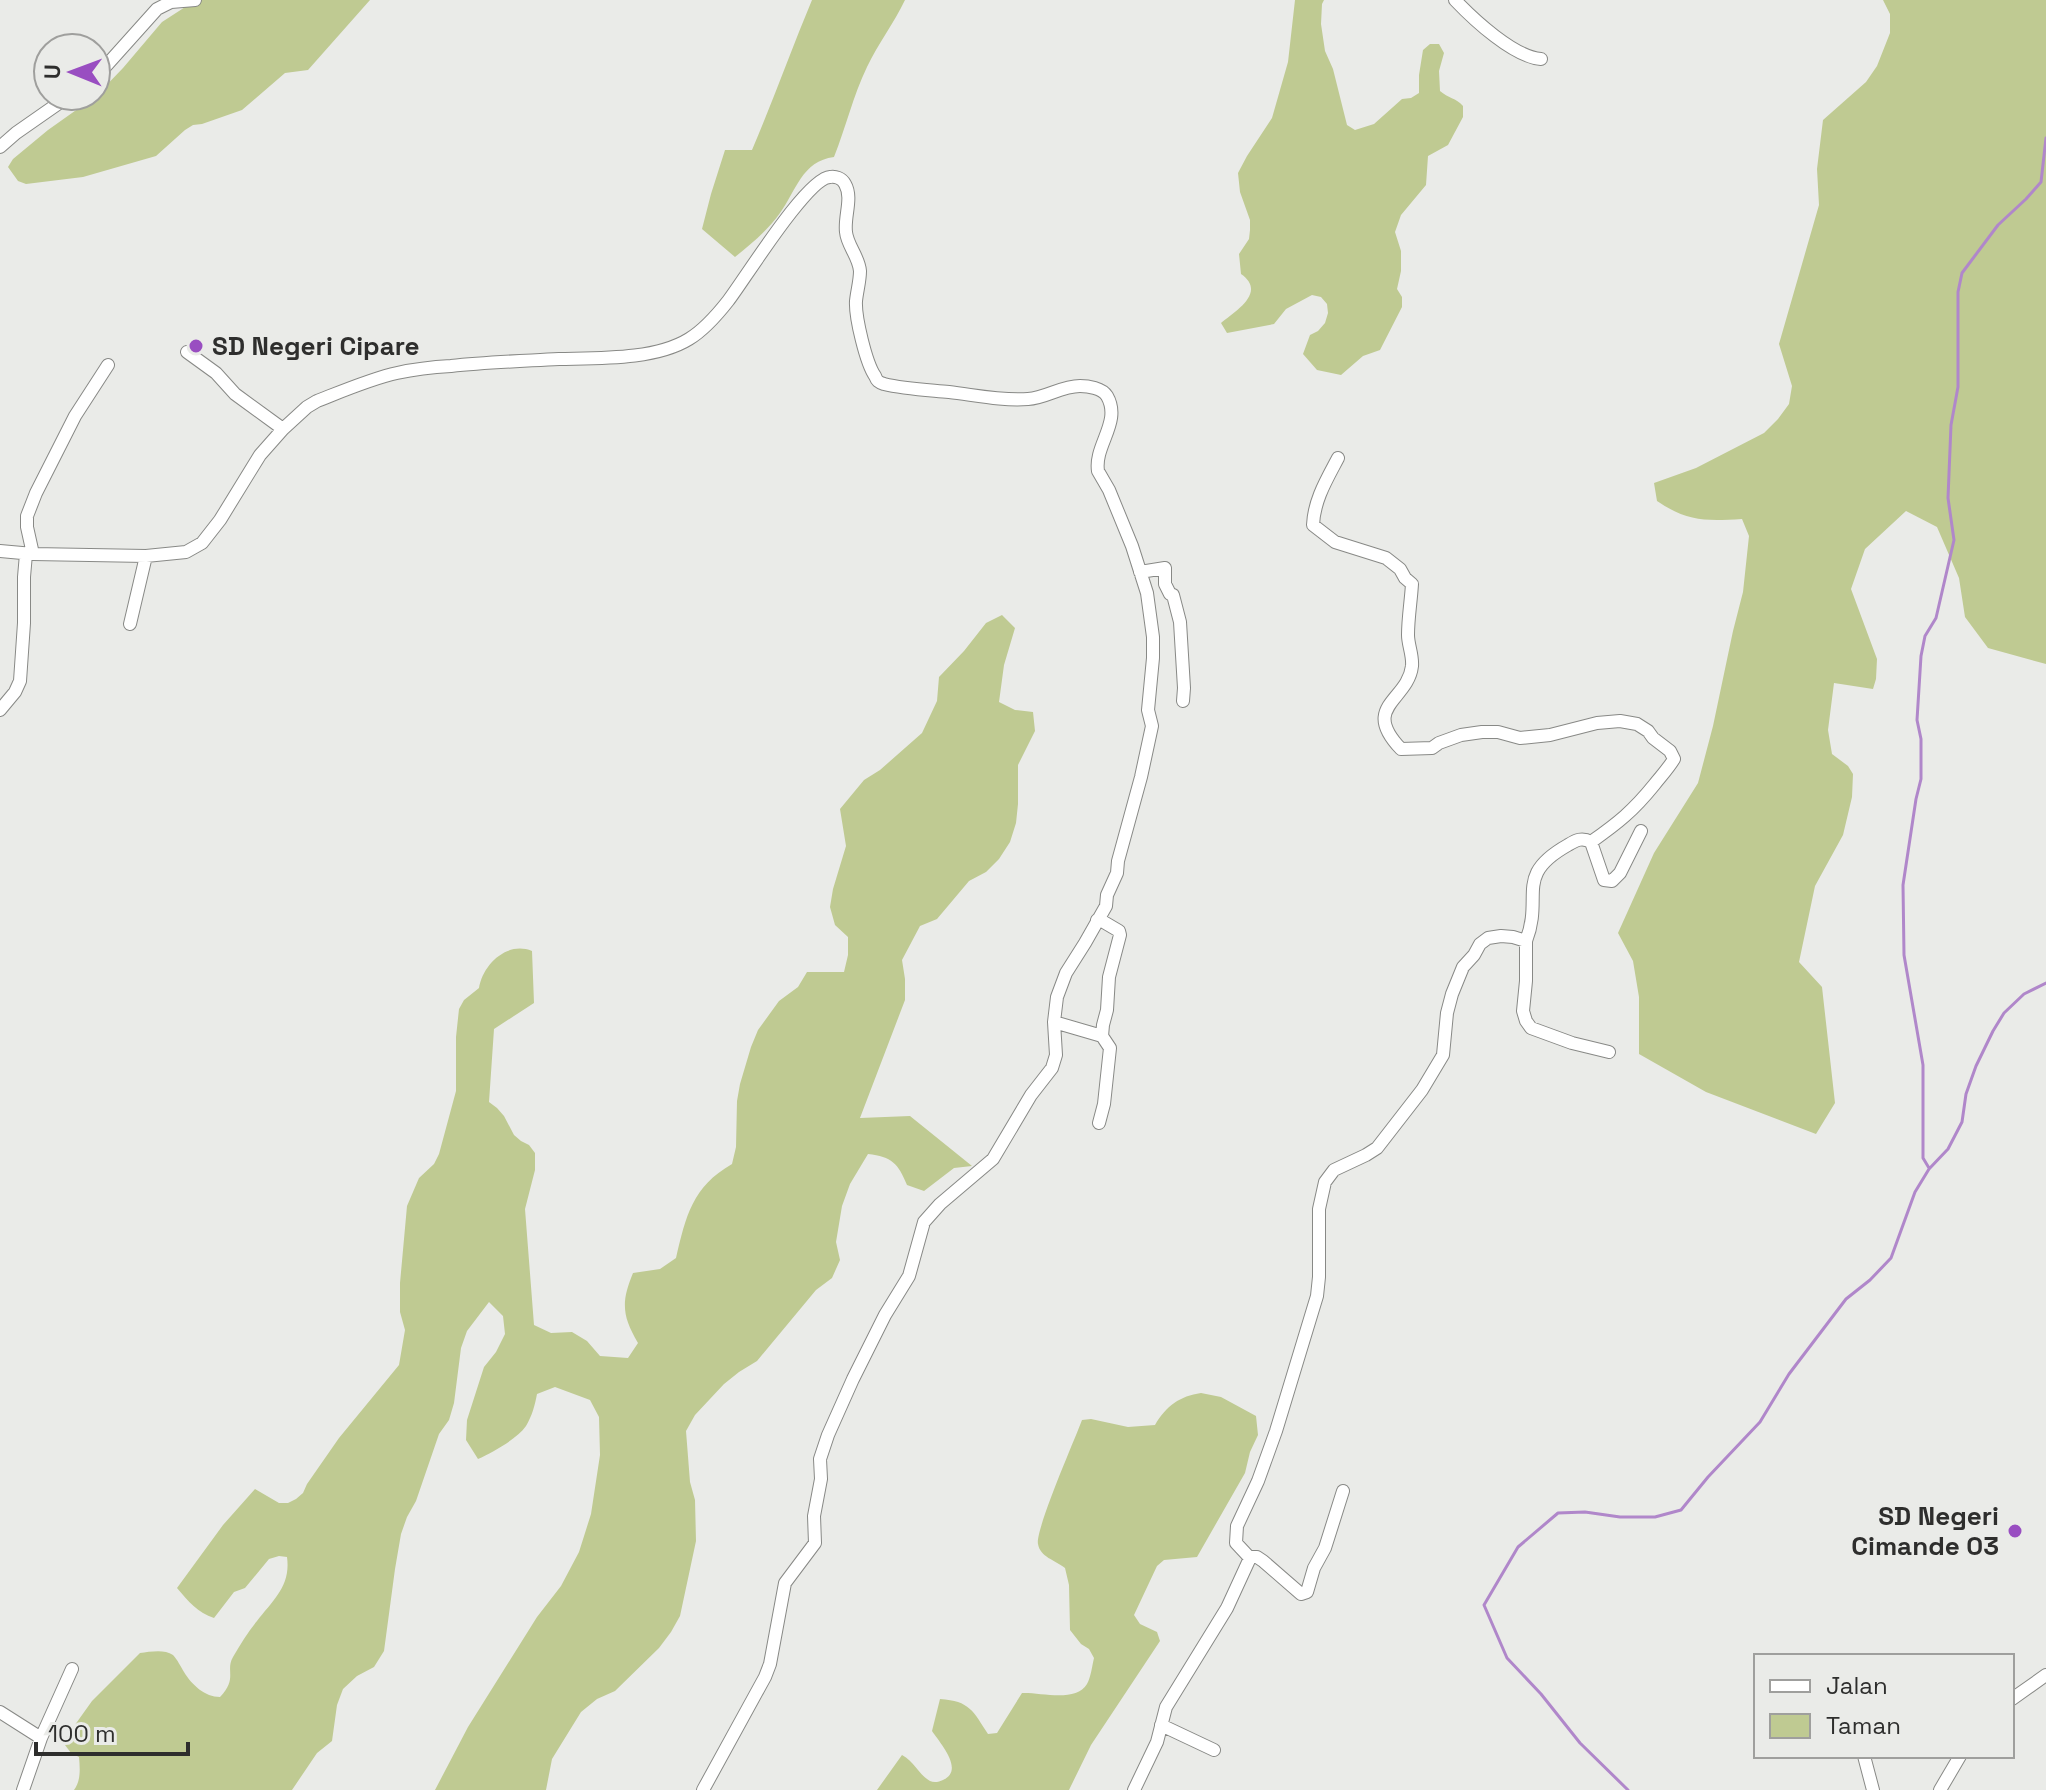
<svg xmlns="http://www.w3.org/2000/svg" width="2046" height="1790" font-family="'Space Grotesk',sans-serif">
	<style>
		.green { fill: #bfca92 }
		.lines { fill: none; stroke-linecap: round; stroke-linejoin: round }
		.stream { stroke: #b087ca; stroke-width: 3 }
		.minor-casing { stroke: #888986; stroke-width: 14 }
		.minor { stroke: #fff; stroke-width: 12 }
		.poi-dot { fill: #994ec1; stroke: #eaebe8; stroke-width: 3 }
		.labels { text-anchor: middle; stroke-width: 8; stroke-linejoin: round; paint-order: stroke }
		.poi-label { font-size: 26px; font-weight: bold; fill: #2e2e2d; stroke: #eaebe8; text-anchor: start }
	</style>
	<rect width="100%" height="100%" fill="#eaebe8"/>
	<path class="green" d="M196 0H370L308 70 285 73 242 110 202 124 193 125 185 130 156 156 83 177 26 184 18 181 8 167 13 159 48 130 96 96 123 68 162 22Z
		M812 0H905C894 23 878 44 867 67 853 96 846 127 834 157 802 161 796 191 780 213 768 230 751 244 735 257L702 229 711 194 725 150H752C773 101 791 50 812 0Z
		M1295 0H1324L1322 4 1321 24 1325 51 1333 69 1347 125 1355 130 1374 124 1402 99 1411 98 1419 93V75L1423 50 1430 44H1439L1444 53 1439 71 1440 91C1448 98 1456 98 1463 106V117L1448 145 1428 156 1426 185 1401 215 1395 232 1401 251V271L1397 289 1402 297V307L1380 350 1363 356 1341 375 1317 370 1303 354 1310 335 1318 331 1325 323 1328 313 1327 304 1321 297 1312 295 1286 309 1274 324 1227 333 1221 323C1236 311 1267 292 1241 274L1239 254 1249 239 1250 230V220L1240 192 1238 173 1247 156 1272 118 1288 62Z
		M1883 0H2046V664L1988 648 1965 617 1959 578 1937 527 1906 511 1865 549 1851 589 1877 659 1876 679 1873 689 1834 683 1828 730 1832 754 1848 766 1853 774 1852 797 1843 835 1815 886 1799 962 1822 987 1835 1103 1816 1134 1706 1092 1639 1054V997L1633 961 1618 933 1654 853 1698 783 1713 726 1733 631 1743 592 1749 536 1742 519C1706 521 1688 522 1657 501L1654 483 1696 468 1764 433 1778 419 1789 404 1792 386 1779 344 1819 205 1817 169 1823 120 1866 82 1877 66 1890 33V14Z
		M1002 615 1015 628 1004 665 999 702 1015 710 1033 712 1035 731 1018 765V804L1016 823 1010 842 999 859 986 872 969 881 937 919 920 926 902 960 905 979V1000L860 1118 910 1116 972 1166 954 1168 924 1191 907 1185C898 1163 892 1157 868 1154L850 1184 842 1206 836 1242 840 1260 832 1278 816 1290 757 1361 739 1372 724 1384 695 1415 686 1431 690 1482 695 1500 696 1541 680 1616 671 1632 659 1648 615 1691 597 1699 581 1712 552 1759 546 1790H435L468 1727 537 1617 561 1586 579 1552 591 1514 600 1455 599 1417 590 1400 555 1387 537 1394C535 1405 532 1416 526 1426 517 1439 493 1452 478 1459L466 1440 467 1420 484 1367 496 1352 505 1334 503 1316 489 1302 467 1331 461 1348 454 1403 449 1420 439 1434 416 1501 407 1517 401 1534 395 1569 384 1651 374 1667 357 1676 343 1689 337 1705 332 1741 317 1753 292 1790H74C81 1781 80 1768 79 1757L71 1753 65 1745 67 1736 92 1701 140 1653C150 1652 164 1649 173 1655 177 1659 181 1667 184 1672 192 1685 205 1697 220 1697 238 1678 225 1671 233 1657 240 1645 248 1632 257 1621 273 1600 291 1586 287 1557L279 1556 269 1559 245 1588 234 1592 214 1618C198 1613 188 1601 177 1588L223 1525 255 1489 279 1503H288L296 1499 303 1493 307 1484 339 1438 399 1365 405 1330 400 1312V1283L407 1206 419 1178 434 1164 439 1154 456 1091V1037L459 1009 464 1000 479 988C483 964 507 941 532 951L534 1003 494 1029 489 1102 497 1108 504 1116 514 1135 521 1141 529 1145 535 1153V1170L525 1209 534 1325 551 1333 572 1332 587 1341 600 1356 628 1358 638 1343C622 1316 621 1302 633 1273L660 1269 676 1258C686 1216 692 1187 732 1164L736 1147 737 1101 740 1084 751 1047 758 1030 779 1001 798 987 807 972H844L848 955V937L835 925 830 907 833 889 846 846 840 809 864 780 880 770 922 733 937 701 939 677 964 651 986 623Z
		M1201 1393 1221 1397 1256 1416 1258 1435 1250 1452 1245 1473 1197 1557 1164 1560 1157 1566 1134 1615 1140 1624 1157 1632 1160 1641 1091 1745 1069 1790H877L902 1755C914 1761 919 1775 930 1781 934 1783 939 1782 943 1780 965 1770 940 1743 932 1731L940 1699C970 1701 973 1711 988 1734L997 1733 1022 1693C1040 1692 1076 1703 1087 1684 1091 1677 1092 1666 1094 1658L1089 1649 1081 1644 1070 1630 1069 1585 1065 1568C1055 1560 1040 1557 1038 1544 1035 1530 1075 1439 1082 1420L1091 1419 1128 1427 1155 1425C1166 1406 1180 1396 1201 1393Z"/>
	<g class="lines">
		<path class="stream" d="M1929 1168 1923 1158V1065L1904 955 1903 885 1916 799 1921 779V739L1917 720 1921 656 1925 636 1936 618 1954 540 1948 498 1951 425 1958 387V292L1962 273 1998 225 2026 199 2041 182 2046 138
			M1628 1790 1580 1743 1541 1694 1507 1658 1484 1605 1518 1547 1558 1513 1585 1512 1620 1517H1655L1681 1510 1708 1477 1760 1422 1789 1374 1846 1299 1870 1280 1891 1258 1915 1192 1929 1169 1948 1149 1962 1122 1966 1094 1976 1066 1993 1031 2004 1013 2024 994 2046 983"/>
		<g class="minor-casing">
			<path id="minor" d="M1455 0C1474 20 1514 57 1541 59
				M96 77 157 9 171 2 195 0
				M0 147 16 133 69 96
				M187 352 216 373 235 394 283 429
				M1338 458C1327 479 1314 500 1313 525L1335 542 1386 558 1400 569 1405 578 1412 584C1411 601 1408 618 1408 635 1408 645 1413 655 1412 666 1408 701 1360 706 1401 749L1432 748 1439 743 1461 735 1482 732H1498L1520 738 1550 735 1597 723 1620 721 1637 724 1648 731 1653 738 1670 751 1674 759C1668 769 1661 776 1654 785 1633 811 1618 823 1591 842
				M0 551 33 554 146 556 186 552 202 543 220 520 260 455 283 429 307 407 317 401C340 392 373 378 397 373 415 369 433 367 451 366 487 362 523 361 559 359 599 358 655 360 689 339 704 330 717 315 728 301 745 279 807 178 830 177 835 176 842 178 845 184 853 198 844 216 846 232 847 245 859 257 860 271 860 281 857 291 856 301 855 317 866 363 875 376 877 381 878 382 884 384 904 389 928 390 949 392 975 395 1002 401 1028 399 1046 398 1061 386 1080 386 1088 386 1102 388 1107 396 1122 422 1094 445 1098 471L1109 490 1132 546 1147 593 1153 637V658L1148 710 1152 726 1141 777 1118 861 1117 873 1107 895 1106 906 1085 943 1066 973 1057 997 1054 1022 1056 1055 1052 1068 1031 1095 993 1159 940 1204 924 1222 909 1276 885 1315 853 1379 828 1435 820 1459 821 1479 814 1516 815 1543 785 1583 770 1664 765 1677 703 1790
				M33 554 27 527V516L36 493 75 416 108 365
				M1140 572 1165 568V584L1170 594 1173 595 1180 622 1184 688 1183 701
				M130 624 146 556
				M0 710 15 692 20 681 24 623V577L26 554
				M1097 920 1102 921 1119 931 1120 935 1109 977 1107 1010 1103 1025 1102 1036 1110 1048 1104 1104 1099 1123
				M1526 941V981L1523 1011 1526 1021 1531 1028 1572 1043 1609 1052
				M1054 1022 1102 1036
				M1250 1557H1257L1263 1561 1301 1594 1307 1592 1314 1568 1325 1548 1343 1491
				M2012 1699 2046 1675
				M0 1712 41 1738 23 1790
				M1161 1725 1214 1750
				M41 1738 72 1669
				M1864 1756 1873 1790
				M1134 1790 1157 1742 1166 1707 1227 1608 1250 1558 1236 1543 1237 1526 1258 1481 1276 1431 1317 1296 1319 1277V1209L1325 1182 1334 1170 1366 1155 1377 1148 1422 1090 1443 1055 1447 1013 1452 994 1463 967 1474 955 1480 944 1488 938 1501 936 1513 937 1526 941C1544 895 1513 876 1568 845 1576 840 1582 837 1591 842L1604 880 1612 881 1620 873 1641 831
				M1940 1790 1960 1756"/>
		</g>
		<use href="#minor" class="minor"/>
	</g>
	<g class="poi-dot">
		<circle cx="196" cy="346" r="8"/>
		<circle cx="2015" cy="1531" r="8"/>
	</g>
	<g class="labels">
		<g class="poi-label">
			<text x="212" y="355">SD Negeri Cipare</text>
			<text x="1999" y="1525" text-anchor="end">SD Negeri<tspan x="1999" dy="30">Cimande 03</tspan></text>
		</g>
	</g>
	<rect x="1754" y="1654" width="260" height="104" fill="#eaebe8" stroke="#9f9f9d" stroke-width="2"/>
	<rect x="1770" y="1680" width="40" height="12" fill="#ffffff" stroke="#9f9f9d" stroke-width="2"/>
	<text x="1826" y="1694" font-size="24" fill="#2e2e2d">Jalan</text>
	<rect x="1770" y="1714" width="40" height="24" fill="#bfca92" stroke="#9f9f9d" stroke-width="2"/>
	<text x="1826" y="1734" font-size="24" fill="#2e2e2d">Taman</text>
	<g transform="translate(72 72) rotate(271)"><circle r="38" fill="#eaebe8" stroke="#9f9f9d" stroke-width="2"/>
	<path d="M0-6L14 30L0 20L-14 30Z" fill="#994ec1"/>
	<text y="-12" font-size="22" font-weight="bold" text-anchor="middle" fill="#2e2e2d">U</text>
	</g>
	<path d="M36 1742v12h152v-12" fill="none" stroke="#2e2e2d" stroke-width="4"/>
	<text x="48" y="1742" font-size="24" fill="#2e2e2d" stroke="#eaebe8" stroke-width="6" paint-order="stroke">100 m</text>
</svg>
